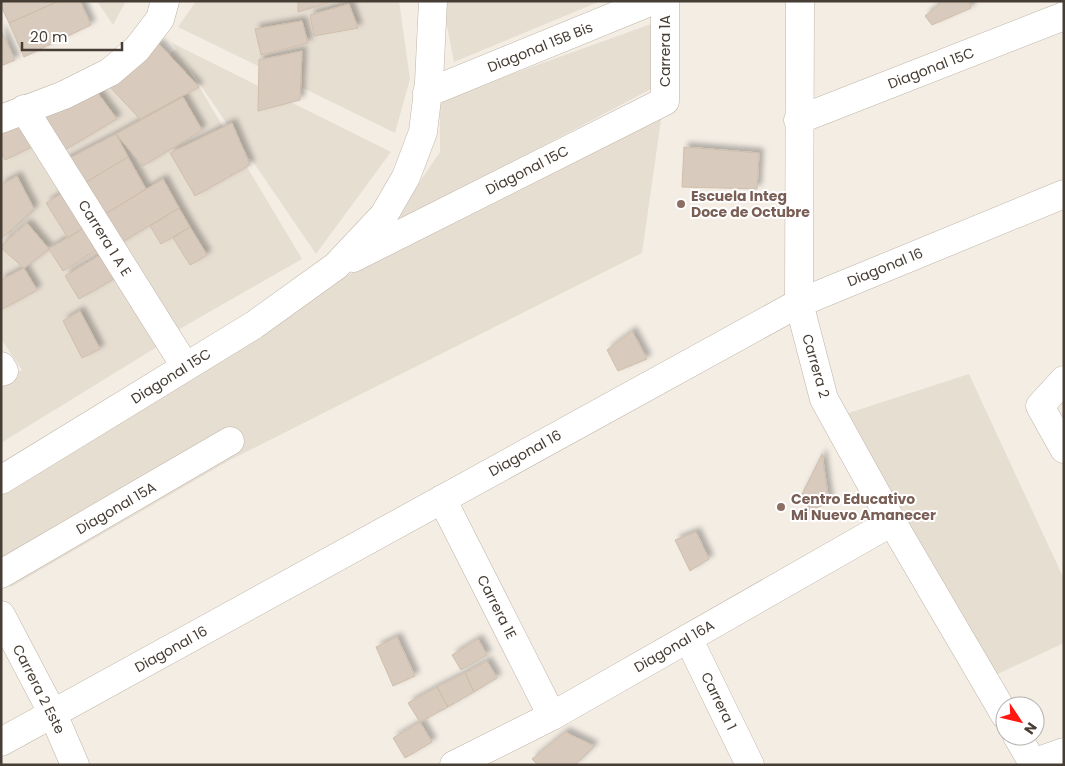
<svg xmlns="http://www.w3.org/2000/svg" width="1065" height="766" font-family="Poppins,sans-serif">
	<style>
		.residential { fill: #e7ded2 }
		.building { fill: #d8cabc; stroke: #d0beac; filter: url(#shadow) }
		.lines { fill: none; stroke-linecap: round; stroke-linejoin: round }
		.minor-casing { stroke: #bfb4a7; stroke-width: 29 }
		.minor { stroke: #fff; stroke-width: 28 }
		.education-dot { fill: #8d6e63; stroke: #fff; stroke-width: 2 }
		.labels { text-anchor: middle; stroke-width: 4; stroke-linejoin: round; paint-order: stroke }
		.street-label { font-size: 14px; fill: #463d34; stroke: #fff }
		.education-label { font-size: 14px; font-weight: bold; fill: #785e54; stroke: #fff; text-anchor: start }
	</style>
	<defs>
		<filter id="shadow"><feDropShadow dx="4.5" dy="-4.5" stdDeviation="2.5" flood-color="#0004"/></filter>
	</defs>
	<rect width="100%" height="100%" fill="#f3ede4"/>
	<path class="residential" d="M97 1H126L113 25Z
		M196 1H399L410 79 395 133 178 27Z
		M442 1H601L454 62Z
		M651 24V89L389 227 440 152V100Z
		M172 43 391 152 316 254 182 58 302 259 178 330 32 123 164 59 176 49Z
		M663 106 642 253 230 460 11 587 1 575V485L426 228Z
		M19 128 157 347 1 443V382L22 370 1 339V135Z
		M969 374 1064 579V643L974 685 830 419Z"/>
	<path class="building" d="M1 1H59L9 23 1 6Z
		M59 1H80L91 25 24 57 9 23Z
		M298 1H334L298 12Z
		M943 1H969L971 8 932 25 925 16Z
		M349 4 358 28 314 36 310 15Z
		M302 21 308 43 261 55 255 29Z
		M1 30 15 60 1 66Z
		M158 43 199 87 140 119 109 86Z
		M302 51 300 100 258 111 259 60Z
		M97 92 117 119 63 151 43 112Z
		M183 97 202 130 143 166 116 134Z
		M21 115 36 145 5 160 1 152V126Z
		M232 123 250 165 195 196 170 153Z
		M116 134 128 157 78 187 62 162Z
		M684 147 759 153 757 189 682 187Z
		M128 157 146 189 97 219 78 187Z
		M17 176 34 209 1 239V185Z
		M163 179 179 208 114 247 97 219Z
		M67 190 88 225 68 238 46 203Z
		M179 208 190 227 161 244 150 226Z
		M27 223 49 249 24 268 1 248V246Z
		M88 225 101 247 63 271 49 249Z
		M190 227 207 255 190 265 173 238Z
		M105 252 119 276 79 299 65 276Z
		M24 268 37 290 1 310V280Z
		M80 311 100 349 82 358 63 321Z
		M632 331 647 359 618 371 607 350Z
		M822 454 829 502 810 511 802 494Z
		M696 532 709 559 690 571 675 540Z
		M397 637 415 676 393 686 376 647Z
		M478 639 487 655 461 670 452 655Z
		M487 661 497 678 474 692 465 673Z
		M465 673 474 692 448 707 437 687Z
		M437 687 448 707 420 722 408 703Z
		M420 722 432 742 405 758 393 738Z
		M565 732 594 746 575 765H538L532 759Z"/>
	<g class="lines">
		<g class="minor-casing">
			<path id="minor" d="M800 1 799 303 824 399 892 522 1005 715
				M427 93 652 1
				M24 109 185 366
				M1 119 64 95 110 72 137 49 160 19 165 1
				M798 120 1064 16
				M353 258 665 101V1
				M1 366 4 371 1 372
				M1064 380 1040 406 1064 449
				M1 480 254 325 336 266 384 215 406 177 423 132 429 82 433 1
				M442 499 552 716
				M1 574 230 441
				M1 615 53 714 75 765
				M688 638 750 765
				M1017 736 1034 765
				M1 742 799 303 1064 194
				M1033 763 1064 752
				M454 765 552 716 892 522"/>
		</g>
		<use href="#minor" class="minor"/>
	</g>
	<g class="education-dot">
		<circle cx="681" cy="204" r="5"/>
		<circle cx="781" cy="507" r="5"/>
	</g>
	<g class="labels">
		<g class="street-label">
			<text transform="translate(540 47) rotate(-22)" y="5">Diagonal 15B Bis</text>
			<text transform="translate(665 51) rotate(-90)" y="5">Carrera 1A</text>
			<text transform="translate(931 68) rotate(-21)" y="5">Diagonal 15C</text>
			<text transform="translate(527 170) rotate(-27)" y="5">Diagonal 15C</text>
			<text transform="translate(105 238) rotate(58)" y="5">Carrera 1 A E</text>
			<text transform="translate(885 267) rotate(-22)" y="5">Diagonal 16</text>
			<text transform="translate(816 366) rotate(74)" y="5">Carrera 2</text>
			<text transform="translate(171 376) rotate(-32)" y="5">Diagonal 15C</text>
			<text transform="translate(525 453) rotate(-29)" y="5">Diagonal 16</text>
			<text transform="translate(116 508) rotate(-30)" y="5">Diagonal 15A</text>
			<text transform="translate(497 607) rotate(63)" y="5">Carrera 1E</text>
			<text transform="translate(674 646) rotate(-30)" y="5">Diagonal 16A</text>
			<text transform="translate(171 649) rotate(-29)" y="5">Diagonal 16</text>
			<text transform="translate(39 689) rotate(63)" y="5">Carrera 2 Este</text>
			<text transform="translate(719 701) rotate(64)" y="5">Carrera 1</text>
		</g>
		<g class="education-label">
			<text x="691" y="201">Escuela Integ<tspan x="691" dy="16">Doce de Octubre</tspan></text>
			<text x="791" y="504">Centro Educativo<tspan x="791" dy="16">Mi Nuevo Amanecer</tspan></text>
		</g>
	</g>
	<rect width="1065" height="766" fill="none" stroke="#463d34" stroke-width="5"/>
	<g transform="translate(1020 721) rotate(125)"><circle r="24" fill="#ffffff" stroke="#b5b1ae"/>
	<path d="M0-4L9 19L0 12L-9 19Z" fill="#ff1910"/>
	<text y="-8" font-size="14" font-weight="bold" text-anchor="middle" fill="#463d34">N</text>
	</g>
	<path d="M22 42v8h100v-8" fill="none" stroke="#463d34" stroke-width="2.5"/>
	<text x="30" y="42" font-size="15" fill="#463d34" stroke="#ffffff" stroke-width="4" paint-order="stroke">20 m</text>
</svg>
